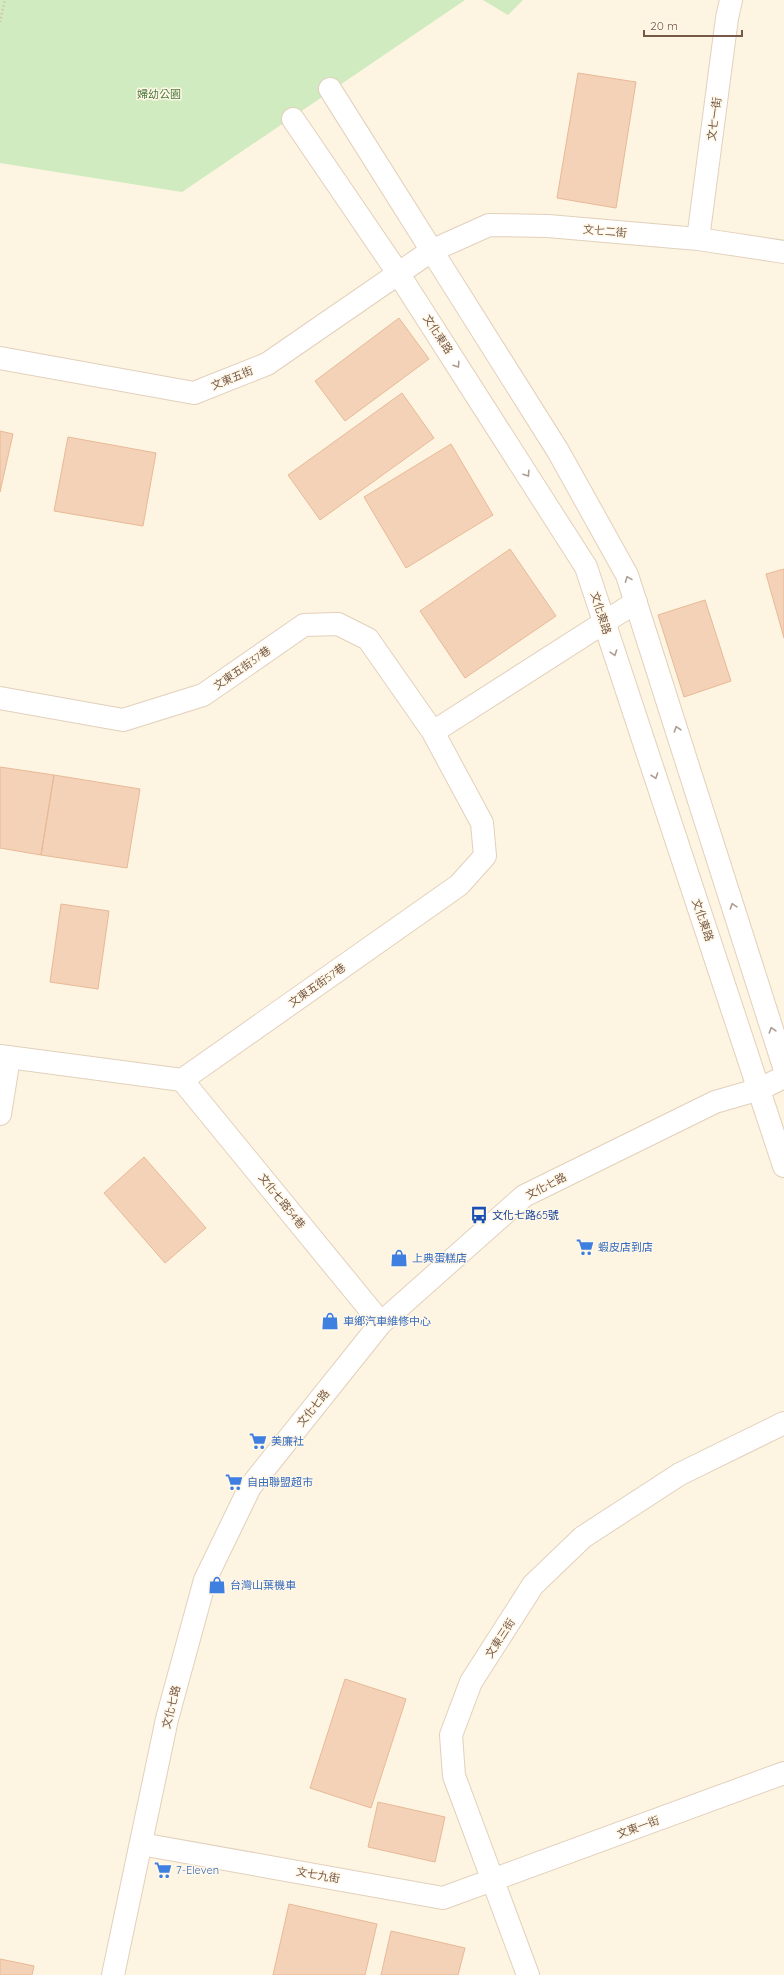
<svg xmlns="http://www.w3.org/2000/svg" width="784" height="1975" font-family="Quicksand,'Noto Sans TC',sans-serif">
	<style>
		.green { fill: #cfebbf }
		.building { fill: #f4d2b7; stroke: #e8b997 }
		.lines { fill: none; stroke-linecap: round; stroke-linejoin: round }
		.minor-casing { stroke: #e2d0bc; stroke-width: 24 }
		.path { stroke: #d9b69a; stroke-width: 2.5; stroke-dasharray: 1 3; stroke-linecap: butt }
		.minor { stroke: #fff; stroke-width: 22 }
		.oneway { stroke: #ad9c91 }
		.labels { text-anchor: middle; stroke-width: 3; stroke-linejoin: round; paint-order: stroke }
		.park-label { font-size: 11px; fill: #4d7c3e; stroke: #fff7e8 }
		.street-label { font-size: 11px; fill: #765a47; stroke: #fff7e8 }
		.transit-label { font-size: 11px; fill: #164399; stroke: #fff7e8; text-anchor: start }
		.shop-label { font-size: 11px; fill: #366cbe; stroke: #fff7e8; text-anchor: start }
	</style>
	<rect width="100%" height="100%" fill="#fdf4e1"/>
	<path class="green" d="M0 0H465L182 192 0 163Z
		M483 0H523L508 15Z"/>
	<path class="building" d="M578 73 636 82 616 208 557 198Z
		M399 318 429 359 345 421 315 381Z
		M402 393 434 438 320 520 288 475Z
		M0 431 13 434 0 492Z
		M68 437 156 453 143 526 54 511Z
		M451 444 493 515 406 568 364 497Z
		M510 549 556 616 465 678 420 611Z
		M784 569V638L766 574Z
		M705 600 731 681 684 697 658 615Z
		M0 767 54 775 41 855 0 848Z
		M54 775 140 789 127 868 41 855Z
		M61 904 109 911 98 989 50 982Z
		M144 1157 206 1228 165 1263 104 1193Z
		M345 1679 406 1699 371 1808 310 1788Z
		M378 1802 445 1817 435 1862 368 1847Z
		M289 1904 377 1924 365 1975H273Z
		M391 1931 465 1948 458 1975H381Z
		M0 1959 34 1966 32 1975H0Z"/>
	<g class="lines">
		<g class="minor-casing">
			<path id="minor" d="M330 89 558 451 627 575 784 1067
				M293 119 398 273 586 567 784 1166
				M698 239 727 18 731 0
				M0 358 194 393 267 364 431 251 489 225 548 226 698 239 784 252
				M0 698 123 720 203 695 304 625 338 624 368 639 433 732 482 823 485 856 459 885 182 1080 0 1056
				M433 732 636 602
				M182 1080 381 1323
				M0 1114 9 1058
				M141 1844 443 1898 784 1773
				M113 1975 167 1719 205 1580 250 1487 381 1323 524 1196 715 1102 760 1089 784 1077
				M528 1975 454 1776 451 1735 471 1682 533 1585 583 1537 680 1474 784 1423"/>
		</g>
		<path class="path" d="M0 22 5 0"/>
		<use href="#minor" class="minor"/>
	</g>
	<defs><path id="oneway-chevron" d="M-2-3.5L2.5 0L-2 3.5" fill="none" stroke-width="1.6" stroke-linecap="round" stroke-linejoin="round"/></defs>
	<g class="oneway">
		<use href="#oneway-chevron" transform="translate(457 365) rotate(57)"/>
		<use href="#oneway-chevron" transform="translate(527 474) rotate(57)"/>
		<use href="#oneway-chevron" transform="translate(628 579) rotate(-111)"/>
		<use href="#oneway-chevron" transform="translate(614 653) rotate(72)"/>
		<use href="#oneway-chevron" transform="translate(677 729) rotate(-108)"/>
		<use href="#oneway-chevron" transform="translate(655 776) rotate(71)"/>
		<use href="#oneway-chevron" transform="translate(733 906) rotate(-108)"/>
		<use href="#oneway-chevron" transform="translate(772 1030) rotate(-108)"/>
	</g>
	<defs>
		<g id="bus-bare" transform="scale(1.38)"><path d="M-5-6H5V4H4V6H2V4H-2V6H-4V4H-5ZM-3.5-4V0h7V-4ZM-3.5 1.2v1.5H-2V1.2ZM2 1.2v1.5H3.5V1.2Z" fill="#1a4fb4" stroke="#fff7e8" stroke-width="2.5" paint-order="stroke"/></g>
		<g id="supermarket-bare" transform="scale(1.38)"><path d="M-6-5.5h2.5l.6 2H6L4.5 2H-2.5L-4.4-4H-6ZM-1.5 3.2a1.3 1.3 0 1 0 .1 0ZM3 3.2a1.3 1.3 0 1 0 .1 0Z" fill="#3f7fe0" stroke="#fff7e8" stroke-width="2.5" paint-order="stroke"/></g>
		<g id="shop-bare" transform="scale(1.38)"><path d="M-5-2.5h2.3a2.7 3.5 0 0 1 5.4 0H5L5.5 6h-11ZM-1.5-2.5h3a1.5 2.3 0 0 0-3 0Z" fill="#3f7fe0" stroke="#fff7e8" stroke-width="2.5" paint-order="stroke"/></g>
	</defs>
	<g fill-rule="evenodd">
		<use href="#bus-bare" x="479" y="1215"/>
		<use href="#supermarket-bare" x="585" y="1247"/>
		<use href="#shop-bare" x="399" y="1258"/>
		<use href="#shop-bare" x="330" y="1321"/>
		<use href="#supermarket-bare" x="258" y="1441"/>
		<use href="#supermarket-bare" x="234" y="1482"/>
		<use href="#shop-bare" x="217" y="1585"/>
		<use href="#supermarket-bare" x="163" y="1870"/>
	</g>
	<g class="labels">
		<g class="park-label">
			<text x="159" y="98">婦幼公園</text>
		</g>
		<g class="street-label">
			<text transform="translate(714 119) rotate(-82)" y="4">文七一街</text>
			<text transform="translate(605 231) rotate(5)" y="4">文七二街</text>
			<text transform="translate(438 334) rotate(57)" y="4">文化東路</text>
			<text transform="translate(232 378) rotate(-22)" y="4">文東五街</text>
			<text transform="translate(601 613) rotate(72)" y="4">文化東路</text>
			<text transform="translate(242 668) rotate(-35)" y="4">文東五街37巷</text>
			<text transform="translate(703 920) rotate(71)" y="4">文化東路</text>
			<text transform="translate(317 985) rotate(-35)" y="4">文東五街57巷</text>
			<text transform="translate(546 1186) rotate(-27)" y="4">文化七路</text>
			<text transform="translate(282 1201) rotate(51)" y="4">文化七路54巷</text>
			<text transform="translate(313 1408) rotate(-51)" y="4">文化七路</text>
			<text transform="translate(500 1638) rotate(-57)" y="4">文東三街</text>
			<text transform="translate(171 1707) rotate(-76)" y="4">文化七路</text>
			<text transform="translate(638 1827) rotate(-20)" y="4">文東一街</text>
			<text transform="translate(318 1875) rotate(10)" y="4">文七九街</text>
		</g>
		<g class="transit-label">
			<text x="492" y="1219">文化七路65號</text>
		</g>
		<g class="shop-label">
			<text x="598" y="1251">蝦皮店到店</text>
			<text x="412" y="1262">上典蛋糕店</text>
			<text x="343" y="1325">車鄉汽車維修中心</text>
			<text x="271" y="1445">美廉社</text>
			<text x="247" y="1486">自由聯盟超市</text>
			<text x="230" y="1589">台灣山葉機車</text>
			<text x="176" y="1874">7-Eleven</text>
		</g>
	</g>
	<path d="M644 30v6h98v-6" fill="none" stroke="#765a47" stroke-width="2"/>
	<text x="650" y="30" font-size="12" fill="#765a47" stroke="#fff7e8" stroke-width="3" paint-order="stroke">20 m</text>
</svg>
